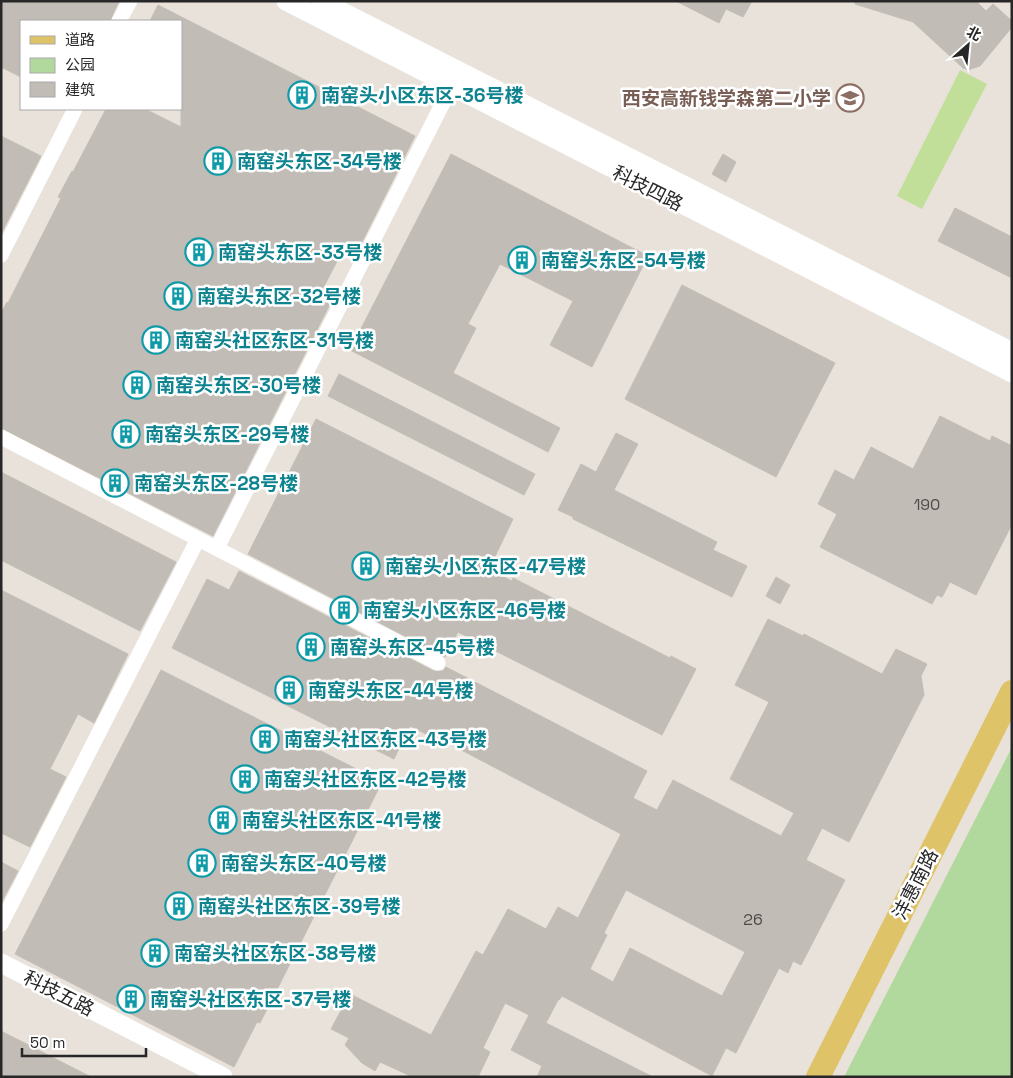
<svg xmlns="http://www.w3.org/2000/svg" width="1013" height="1078" font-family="'Space Grotesk','Noto Sans SC',sans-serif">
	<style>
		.green { fill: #b2d99d }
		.pitch { fill: #c2df9a }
		.building { fill: #c1bcb6; stroke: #c3beb5; fill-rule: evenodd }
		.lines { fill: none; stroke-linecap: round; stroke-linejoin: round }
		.minor { stroke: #fff; stroke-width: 15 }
		.tertiary { stroke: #fff; stroke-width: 19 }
		.primary { stroke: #dfc369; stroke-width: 24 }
		.labels { text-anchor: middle; stroke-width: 5; stroke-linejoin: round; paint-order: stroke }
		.number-label { font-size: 16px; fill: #4e4c4b }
		.culture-label { font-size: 19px; font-weight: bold; fill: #0d838f; stroke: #fff; text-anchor: start }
		.education-label { font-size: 19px; font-weight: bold; fill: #785e54; stroke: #fff; text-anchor: end }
		.street-label { font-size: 19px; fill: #272727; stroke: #fff }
	</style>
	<rect width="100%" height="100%" fill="#e8e2db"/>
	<path class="green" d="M1012 747V1077H844Z"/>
	<path class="pitch" d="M960 70 987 84 922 209 897 196Z"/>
	<path class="building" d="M1 1H119L110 21H21V77L1 67Z
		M676 1H752L743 17 726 9 719 23Z
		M855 1H976L986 11 993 4 1012 21V27L980 66 968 70 963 68 913 22 855 4Z
		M158 5 415 136 359 248 347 242 319 296 331 302 213 536 1 428V313L7 302 8 303 61 198 58 197 72 171 73 172 106 109H145L181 127V21H150Z
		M1 136 41 156 1 234Z
		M451 154 648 256 592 367 550 345 573 301 500 264 468 324 476 328 453 373 560 428 548 452 350 350Z
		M723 154 736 162 726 182 712 174Z
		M955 208 1012 237V278L938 241Z
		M682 285 835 363 776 477 625 399Z
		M339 374 535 474 524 495 328 396Z
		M940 416 990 441 992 436 1012 446V524L976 595 950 582 942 597 937 595 932 604 820 547 837 514 818 504 835 470 854 480 871 447 913 469Z
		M316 419 513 519 489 569 512 581 513 578 670 658 671 656 696 669 662 735 458 632 445 657 248 554Z
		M616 433 638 444 614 490 717 542 713 550 747 566 732 597 573 519V517L558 510 581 464 596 472Z
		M1 472 176 562 140 631 1 560Z
		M239 571 434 671H443L446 667 647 771 633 798 657 810 673 780 781 836 794 813 730 779 769 702 735 685 768 619 803 636 804 634 882 674 896 649 927 664 921 676 924 695 849 842 822 828 806 860 845 880 801 965 793 961 788 973 779 968 736 1053 726 1048 712 1076 562 996 559 1000H558L546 1023 653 1077H537L542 1066 511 1050 529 1015 505 1003 483 1048 490 1052 478 1077H413L380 1062 375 1071 362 1063 345 1045 349 1038 331 1029 350 994 431 1035 476 951 483 955 508 909 546 929 558 907 578 918 621 834 431 734 430 736 410 726 394 759 172 648 207 579 229 590ZM626 890 745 952 722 996 630 948 613 982 590 969 607 935 604 933Z
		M776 577 790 585 780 604 766 596Z
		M1 590 128 654 94 723 78 714 50 769 66 777 30 847 1 833Z
		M161 670 382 782 260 1023 257 1022 234 1067 15 954Z
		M1 862 18 871 1 903Z
		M1 1031 91 1077H1Z"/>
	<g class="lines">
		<path class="minor" d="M119 21 130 1
			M1 255 75 109
			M1 437 438 663
			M217 548 451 87
			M1 924 198 539"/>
		<path class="tertiary" d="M286 1 1012 373
			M321 1 1012 352
			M1 963 223 1077"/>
		<path class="primary" d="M818 1077 1012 692"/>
	</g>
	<defs>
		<g id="building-ring" transform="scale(1.4375)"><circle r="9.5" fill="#fff" stroke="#0f9aa8" stroke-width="1.5"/><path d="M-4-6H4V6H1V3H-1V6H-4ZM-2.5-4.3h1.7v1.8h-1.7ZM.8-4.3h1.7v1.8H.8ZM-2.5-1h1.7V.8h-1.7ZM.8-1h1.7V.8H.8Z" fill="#0f9aa8"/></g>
		<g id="school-ring" transform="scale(1.4375)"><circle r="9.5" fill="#fff" stroke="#8d6e63" stroke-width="1.5"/><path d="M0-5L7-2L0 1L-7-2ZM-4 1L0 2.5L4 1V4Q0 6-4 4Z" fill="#8d6e63"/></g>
	</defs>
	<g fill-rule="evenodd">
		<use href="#building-ring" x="302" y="95"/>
		<use href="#school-ring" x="850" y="98"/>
		<use href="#building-ring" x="218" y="161"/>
		<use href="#building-ring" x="199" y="252"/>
		<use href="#building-ring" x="522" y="260"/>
		<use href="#building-ring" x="178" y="296"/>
		<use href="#building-ring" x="156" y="340"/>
		<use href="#building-ring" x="137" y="385"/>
		<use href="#building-ring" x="126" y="434"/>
		<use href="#building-ring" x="115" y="483"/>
		<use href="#building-ring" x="366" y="566"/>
		<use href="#building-ring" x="344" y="610"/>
		<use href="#building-ring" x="311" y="647"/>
		<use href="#building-ring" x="289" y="690"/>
		<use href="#building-ring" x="265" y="739"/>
		<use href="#building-ring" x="245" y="779"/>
		<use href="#building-ring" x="223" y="820"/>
		<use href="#building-ring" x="202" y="863"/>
		<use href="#building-ring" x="179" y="906"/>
		<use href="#building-ring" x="155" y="953"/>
		<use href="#building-ring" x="131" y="999"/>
	</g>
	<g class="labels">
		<g class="number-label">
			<text x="927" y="510">190</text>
			<text x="753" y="925">26</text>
		</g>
		<g class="culture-label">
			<text x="321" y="102">南窑头小区东区-36号楼</text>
			<text x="237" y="168">南窑头东区-34号楼</text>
			<text x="218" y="259">南窑头东区-33号楼</text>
			<text x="541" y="267">南窑头东区-54号楼</text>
			<text x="197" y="303">南窑头东区-32号楼</text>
			<text x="175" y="347">南窑头社区东区-31号楼</text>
			<text x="156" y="392">南窑头东区-30号楼</text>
			<text x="145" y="441">南窑头东区-29号楼</text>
			<text x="134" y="490">南窑头东区-28号楼</text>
			<text x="385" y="573">南窑头小区东区-47号楼</text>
			<text x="363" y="617">南窑头小区东区-46号楼</text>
			<text x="330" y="654">南窑头东区-45号楼</text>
			<text x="308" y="697">南窑头东区-44号楼</text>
			<text x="284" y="746">南窑头社区东区-43号楼</text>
			<text x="264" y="786">南窑头社区东区-42号楼</text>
			<text x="242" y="827">南窑头社区东区-41号楼</text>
			<text x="221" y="870">南窑头东区-40号楼</text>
			<text x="198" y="913">南窑头社区东区-39号楼</text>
			<text x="174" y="960">南窑头社区东区-38号楼</text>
			<text x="150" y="1006">南窑头社区东区-37号楼</text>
		</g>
		<g class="education-label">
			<text x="831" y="105">西安高新钱学森第二小学</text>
		</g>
		<g class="street-label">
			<text transform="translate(648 188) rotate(27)" y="7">科技四路</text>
			<text transform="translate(915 884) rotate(-63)" y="7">沣惠南路</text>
			<text transform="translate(59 993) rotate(27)" y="7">科技五路</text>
		</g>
	</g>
	<rect width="1013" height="1078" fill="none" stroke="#272727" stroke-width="5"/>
	<rect x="20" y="20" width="162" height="90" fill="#ffffff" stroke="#a9a9a9"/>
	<rect x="30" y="36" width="25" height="8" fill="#dfc369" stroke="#a9a9a9"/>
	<text x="65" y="45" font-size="15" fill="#272727">道路</text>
	<rect x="30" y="58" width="25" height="15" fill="#b2d99d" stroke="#a9a9a9"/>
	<text x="65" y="70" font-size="15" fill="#272727">公园</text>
	<rect x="30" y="82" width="25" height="15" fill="#c1bcb6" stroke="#a9a9a9"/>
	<text x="65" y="95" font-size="15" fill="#272727">建筑</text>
	<g transform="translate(968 45) rotate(27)" stroke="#ffffff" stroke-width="4" paint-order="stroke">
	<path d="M0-4L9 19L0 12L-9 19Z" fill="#272727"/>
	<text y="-8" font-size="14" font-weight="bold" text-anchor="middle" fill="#272727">北</text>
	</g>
	<path d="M22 1048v8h124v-8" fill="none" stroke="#272727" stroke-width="2.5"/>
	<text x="30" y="1048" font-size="15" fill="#272727" stroke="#ffffff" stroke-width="4" paint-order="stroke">50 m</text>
</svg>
